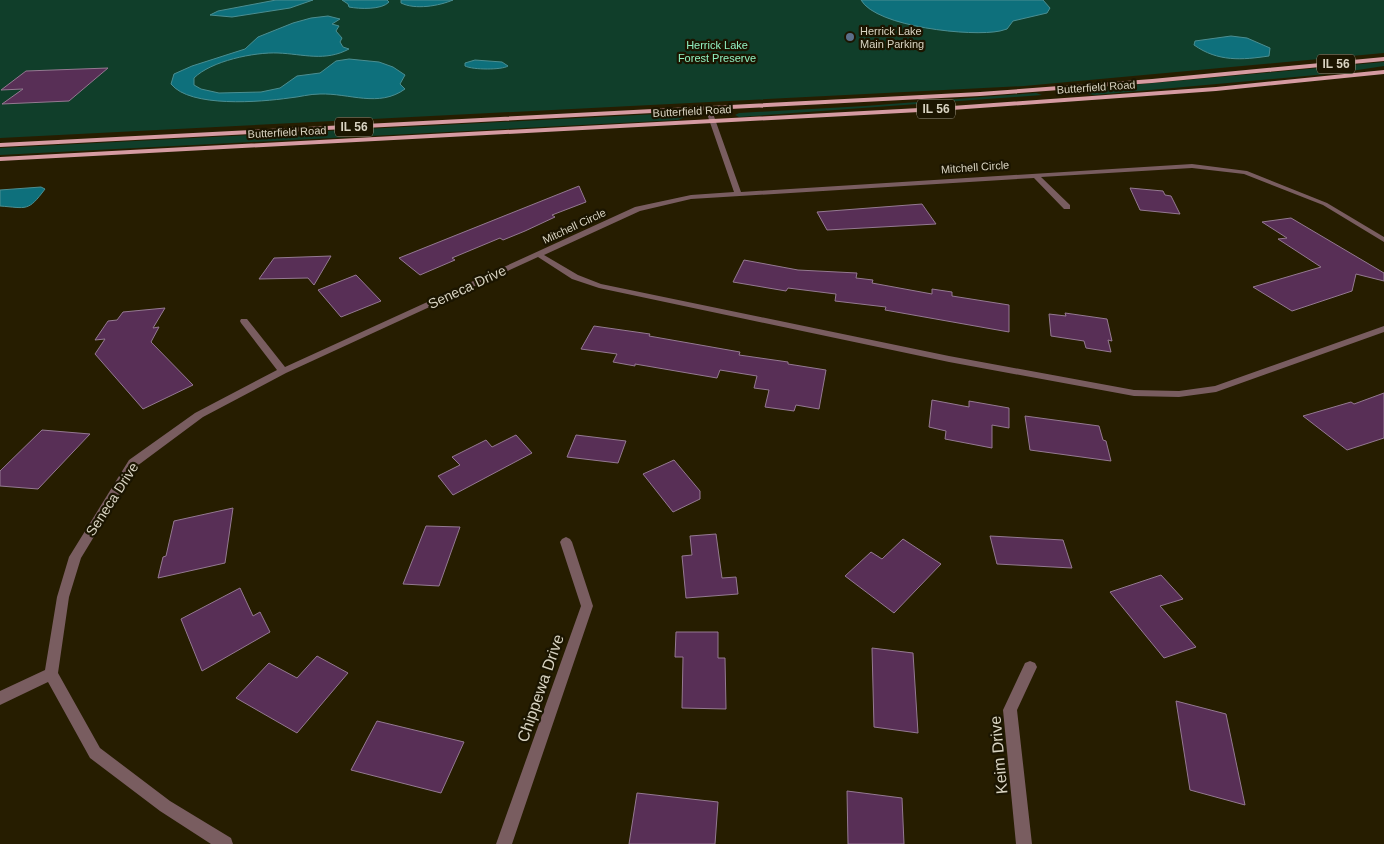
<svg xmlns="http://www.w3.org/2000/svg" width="1384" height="844" font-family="Arial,sans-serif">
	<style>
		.green { fill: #103e2a }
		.water { fill: #0e707c; stroke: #4b8e91 }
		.building { fill: #582f56; stroke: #947991 }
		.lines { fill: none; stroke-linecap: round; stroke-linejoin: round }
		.street { fill: #795d60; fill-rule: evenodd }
		.primary { fill: #d69ba2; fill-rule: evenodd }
		.service-dot { fill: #5c6f8a; stroke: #1b1500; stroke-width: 2 }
		.labels { text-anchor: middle; stroke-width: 4.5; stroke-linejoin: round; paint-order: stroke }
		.far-poi-label { font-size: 11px; fill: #d8d3c1; stroke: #1b1500; text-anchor: start }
		.far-park-label { font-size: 11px; fill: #91f0c1; stroke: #1b1500 }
		.far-street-label { font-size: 11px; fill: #d8d3c1; stroke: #1b1500 }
		.shield { fill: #1b1500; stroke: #9f9a87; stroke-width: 1 }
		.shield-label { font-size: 12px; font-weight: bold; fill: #d8d3c1 }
		.street-label { font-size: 14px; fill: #d8d3c1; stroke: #1b1500 }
		.near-street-label { font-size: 16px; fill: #d8d3c1; stroke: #1b1500 }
	</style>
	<rect width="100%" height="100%" fill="#261d00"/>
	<path class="green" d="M0 0H1384V53L1024 86 0 138Z
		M1384 62V66L1338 73 1095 95 1088 94 1084 91 1088 89Z
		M1036 93 1042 95 739 117 735 115 739 113 865 106Z
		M676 113 683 114 685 117 678 120 0 155V148Z"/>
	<path class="water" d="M276 0H313L290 8 232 17 210 15 218 11Z
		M342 0H387L389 2C382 10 359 9 349 7L348 4Z
		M401 0H453C439 6 415 10 401 3Z
		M861 0H1043L1050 8 1047 13 1013 21 1007 29 1000 31C972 37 876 27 861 0Z
		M328 16 340 19 332 24 339 26 336 31 342 38 340 42 343 47 349 49C325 62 303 54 278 53 254 52 211 61 194 78V85L201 89 219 93 261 92 280 88 297 76 320 73 336 61 349 59 379 62 393 67 405 75 400 84 405 89C379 108 349 93 320 94 309 94 300 97 289 98 261 102 190 108 171 84L174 74 192 66 245 49 258 37 293 23 311 18Z
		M1231 36 1247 38 1270 48 1269 56C1242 60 1218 62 1194 45L1195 41Z
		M475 60 502 62 508 66C502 70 473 70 465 66V63Z
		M41 187 45 189C28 212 27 208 0 206V190Z"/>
	<path class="building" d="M108 68 69 101 2 104 23 89 1 90 26 71Z
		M579 186 586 202 552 215 555 217 525 231 503 240 500 238 452 258 455 260 420 275 399 258Z
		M1130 188 1163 191 1165 195 1171 196 1180 214 1140 210Z
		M922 204 936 224 827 230 817 212Z
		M1291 218 1384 273V281L1356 274 1352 291 1292 311 1253 287 1321 267 1278 239 1287 238 1262 222Z
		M331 256 314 285 308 278 259 279 274 258Z
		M744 260 798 270 857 273 856 278 873 280 872 283 932 294V289L952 292V296L1009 305V332L885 310 886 307 835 301 836 294 788 288 786 291 733 282Z
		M356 275 381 301 341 317 318 290Z
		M165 308 153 328 159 327 151 342 193 385 143 409 95 354 105 339 95 340 108 321 117 320 123 312Z
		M1065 313 1107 319 1112 341 1108 340 1111 352 1086 348 1084 341 1051 336 1049 314 1066 316Z
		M594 326 650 334 649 336 740 352 739 355 788 362V364L826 370 819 409 796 405 794 411 765 407 769 390 754 388 757 376 720 370 717 378 635 364V366L613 362 617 354 581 349Z
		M1384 393V438L1347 450 1303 416 1351 402 1354 404Z
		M932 400 969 407V401L1009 408V428L992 425V448L945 439 946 431 929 427Z
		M1025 416 1099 426 1103 440 1106 441 1111 461 1030 450Z
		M42 430 90 434 38 489 0 486V471Z
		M516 435 532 453 453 495 438 476 460 465 452 457 486 440 492 447Z
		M576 435 626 441 618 463 567 457Z
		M674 460 700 491V499L673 512 643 474Z
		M233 508 225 563 158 578 163 557 166 556 174 521Z
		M426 526 460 527 439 586 403 584Z
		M716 534 722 578 736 577 738 594 686 598 682 556 692 555 690 536Z
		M990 536 1063 540 1072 568 997 564Z
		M903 539 941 564 894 613 845 576 871 552 882 559Z
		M1161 575 1183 599 1160 606 1196 647 1164 658 1110 592Z
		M240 588 253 616 260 612 270 632 202 671 181 619Z
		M676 632H718V658H725L726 709 682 708 683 657H675Z
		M872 648 913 653 918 733 874 727Z
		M317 656 348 673 297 733 236 698 269 663 297 678Z
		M1176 701 1226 714 1245 805 1190 790Z
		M377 721 464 742 441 793 351 770Z
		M847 791 902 798 904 844H848Z
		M637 793 718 802 715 844H629Z"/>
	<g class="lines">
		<path class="street" d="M708 106 711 108 741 192 1192 164 1247 171 1327 203 1384 237V242L1323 205 1244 174 1192 168 1041 177 1070 205V209H1064L1034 178 691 199 640 211 544 255 578 275 601 284 949 356 1134 390 1179 391 1215 386 1384 326V332L1216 392 1179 397 1134 396 949 362 599 288 572 279 538 257 286 373 203 417 137 466 81 558 69 597 58 673 100 748 170 801 231 838 233 844H211L160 811 90 758 48 682 0 705V691L45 670 57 597 69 557 129 460 195 413 277 370 241 323 240 321 241 319H247L285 367 635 207 691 195 734 192 705 108Z
			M566 537 570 539 572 542 593 606 512 844H496L581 606 560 542 562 539Z
			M1030 661 1035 663 1037 667 1017 710 1032 844H1016L1003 710 1025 663Z"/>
		<path class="primary" d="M1384 57V61L1152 83 980 96 0 147V143L980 92 1152 79Z
			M1384 70V74L1216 91 938 111 0 161V157L938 107 1216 87Z"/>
	</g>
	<circle class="service-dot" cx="850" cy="37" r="5"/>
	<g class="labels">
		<g class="far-poi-label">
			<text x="860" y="35">Herrick Lake<tspan x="860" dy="13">Main Parking</tspan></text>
		</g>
		<g class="far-park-label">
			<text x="717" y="49">Herrick Lake<tspan x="717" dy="13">Forest Preserve</tspan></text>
		</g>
		<g class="far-street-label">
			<text transform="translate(1096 87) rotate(-4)" y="4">Butterfield Road</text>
			<text transform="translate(692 111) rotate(-3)" y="4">Butterfield Road</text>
			<text transform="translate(287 132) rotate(-3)" y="4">Butterfield Road</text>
			<text transform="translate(975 167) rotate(-4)" y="4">Mitchell Circle</text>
			<text transform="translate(574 226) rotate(-25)" y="4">Mitchell Circle</text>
		</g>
		<g class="shield">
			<rect x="1317" y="54.5" width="38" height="19" rx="4"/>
			<rect x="917" y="99.5" width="38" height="19" rx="4"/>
			<rect x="335" y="117.5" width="38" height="19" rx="4"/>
		</g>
		<g class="shield-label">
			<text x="1336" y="68">IL 56</text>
			<text x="936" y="113">IL 56</text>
			<text x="354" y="131">IL 56</text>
		</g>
		<g class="street-label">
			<text transform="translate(467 287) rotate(-25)" y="5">Seneca Drive</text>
			<text transform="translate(112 499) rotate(-57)" y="5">Seneca Drive</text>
		</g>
		<g class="near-street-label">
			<text transform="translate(540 688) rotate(-71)" y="6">Chippewa Drive</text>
			<text transform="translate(998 755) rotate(-95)" y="6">Keim Drive</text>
		</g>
	</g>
</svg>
